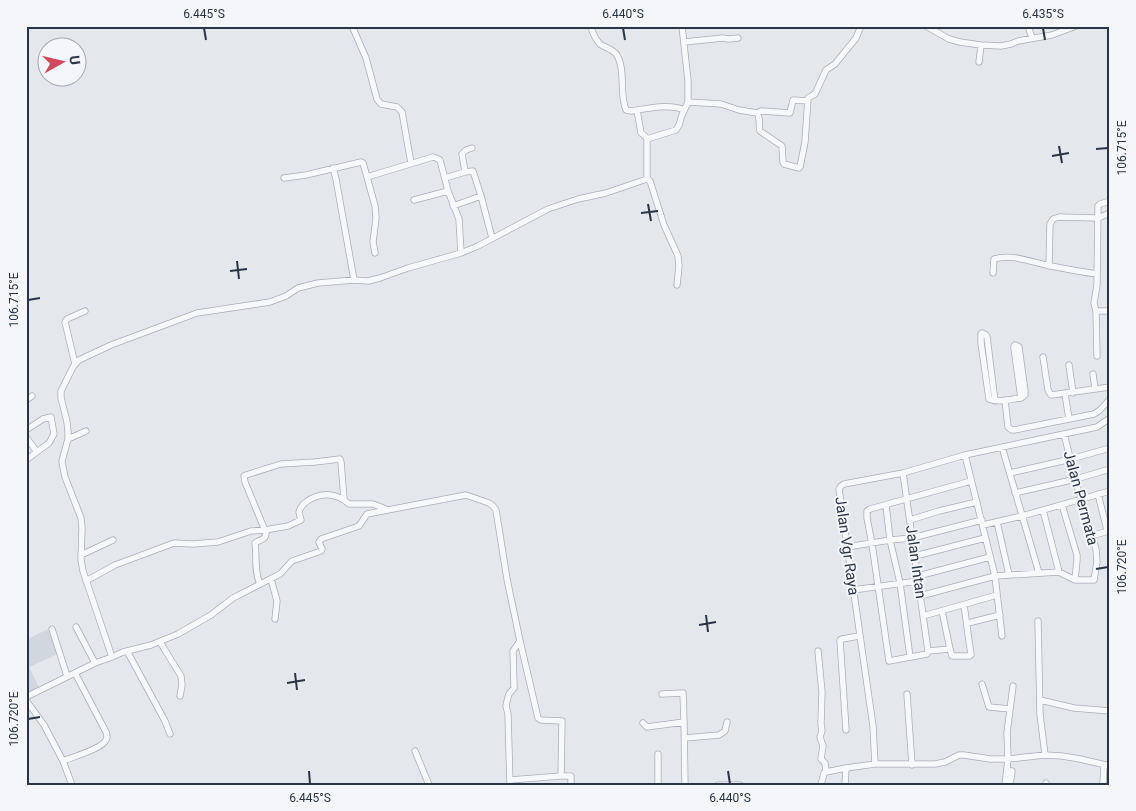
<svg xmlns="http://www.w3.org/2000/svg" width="1136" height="811" font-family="Roboto,sans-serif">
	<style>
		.built { fill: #d2d6de }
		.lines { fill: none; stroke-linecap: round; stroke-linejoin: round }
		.minor-casing { stroke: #a9aeb7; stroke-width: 7 }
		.minor { stroke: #f7f8fa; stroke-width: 5.5 }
		.ticks { fill: none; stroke: #2b3445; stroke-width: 2 }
		.labels { text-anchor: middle; stroke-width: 4; stroke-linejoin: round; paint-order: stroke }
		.street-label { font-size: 15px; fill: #2b3445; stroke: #f4f6f9 }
		.neatline { fill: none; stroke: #2b3445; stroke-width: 2 }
		.ticks-label { font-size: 12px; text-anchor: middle; fill: #2b3445 }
	</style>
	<rect width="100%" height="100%" fill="#e4e7ec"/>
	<path class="built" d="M48 629 58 654 29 667 39 687 26 694V640Z"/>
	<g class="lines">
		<g class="minor-casing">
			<path id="minor" d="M352 26 366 58 377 99 381 104 397 107 402 112 411 163
				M591 26C592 32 596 40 600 44 606 48 613 49 617 55 626 71 619 94 626 110L631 111C645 109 671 103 684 110
				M926 26 949 39 960 42 981 45 1001 46 1011 44 1018 41 1052 35 1076 26
				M1028 26 1032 38
				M684 42 723 38 728 39 738 38
				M979 62 981 45
				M688 102 721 104 739 110 757 113 761 111 790 113 793 100 808 101
				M637 110 641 133 645 136 647 139
				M757 113C761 118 758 125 760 131L782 146 783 162 784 164 799 168 800 167 805 142 808 98 815 94 826 70 835 64 856 38 861 26
				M333 168 336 179 354 280
				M465 172 473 171 481 196
				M367 177 375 206 376 218 373 242 375 253
				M284 178 306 175 361 162 363 163 367 177 433 157 436 158 440 160 448 191 459 219 461 253
				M445 178 465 172 462 154 466 150 472 148
				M647 179 650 181 664 225 678 256 679 266 677 285
				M414 200 448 191
				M1110 201 1100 204 1098 206 1097 285 1094 303 1096 311H1110
				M453 206 481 196 492 238
				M1049 266 1050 224 1053 219 1059 217 1098 218 1110 213
				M993 273 994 259C1012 253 1033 263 1051 266 1066 269 1082 272 1097 274
				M1096 311 1097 356
				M1043 357 1048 390 1051 395 1110 387
				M75 364 65 322 67 319 85 311
				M1069 365 1073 393
				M1093 374 1095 389
				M1065 394 1069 419
				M26 400 32 396
				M1005 400 1008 427 1012 430H1014L1094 414 1100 410 1110 399
				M995 401 987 337 986 335 982 333 981 334V343L989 399C998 403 1011 399 1021 398L1014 348V346L1015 345 1019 347 1025 391V395L1021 398
				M26 430 43 419 51 417 54 434 49 443 26 460
				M26 437 37 452
				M68 439 86 431
				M1002 447 1039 573
				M965 455 995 576 1002 636
				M903 473 928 651
				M1010 473 1071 459 1110 448
				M1015 493 1076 479 1110 469
				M886 505 890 540 900 583 910 657
				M1062 505 1077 555V560L1075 580
				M1043 510 1059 572
				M910 520 939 511 977 502
				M997 522 1009 575
				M983 525 1022 516 1110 491
				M1091 536 1105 532 1107 530 1098 494
				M847 547 890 540 912 538 982 520
				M81 555 113 540
				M915 556 985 538
				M918 576 990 557
				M271 579 277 601 275 619
				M86 581 115 565 174 543 193 544 218 542 251 531 265 530 288 526 301 520C301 520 299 513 299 512 300 508 302 505 306 502 319 492 336 492 349 504H373L386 509
				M260 584C254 572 257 557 255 543 259 540 266 540 266 533L245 482 244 476 246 475 281 464 315 462 340 459 341 462 344 499
				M853 590 918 581
				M920 596 995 576 1059 572 1075 580H1094L1097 562 1096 549 1078 489 1064 434
				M923 616 997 595
				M1038 621 1040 714 1045 755
				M968 623 1000 615
				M76 627 95 663
				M52 629 67 676
				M160 642 181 676 182 685 180 696
				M950 649 952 656H969L971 655 964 605
				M127 651 165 721 170 734
				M818 651 822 692 821 724 822 731 820 737 823 746 821 759 825 763 826 772
				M928 651 927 654 889 661 872 544 867 518V511L870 509 971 481
				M928 651 950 649 942 611
				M112 657 123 652 151 645 178 634 211 615 233 598 280 574 292 561 321 551 322 549 319 542 321 539 359 526 367 514 466 495 489 503 493 506 496 510 507 579 520 641 538 718 541 720 562 721 561 776H571V785
				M982 684 989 707 1010 709
				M662 694 683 693 684 722
				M907 694 912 765
				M26 697 95 663 112 657 83 571 81 560 82 528 81 518 65 477 63 467 62 461 68 439V432L67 422 61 398V391L73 367 79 360 111 345 197 313 270 302 286 296 298 288 318 283 354 280 368 281 380 278 408 268 461 253 478 246 548 209 578 199 606 193 647 179V139L676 130 679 125 682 115 688 102V81L682 26
				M26 700 44 725 63 761 72 785
				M1040 700 1074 708 1110 711
				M643 723 647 727 684 722 685 785
				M846 730 840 640 842 639 859 636
				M685 738 719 735 725 731 727 722
				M415 751 429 785
				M658 754V785
				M63 761C72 757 102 749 106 740 108 737 107 735 106 732L75 673
				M875 764 873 726 839 489 841 486 844 484 903 473 965 455 1097 427 1110 418
				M1007 770 1012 771 1010 785
				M510 780 561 776
				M1103 784 1104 765
				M510 785 508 714 506 706 507 701 509 694 514 688V685L513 651 520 641
				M718 785H740
				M821 785 824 773 826 772 846 768 875 764H935L945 762 959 755H964L990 759H1008L1045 755 1062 756 1080 759 1110 766
				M845 785 846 768
				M1005 785 1008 759 1007 733 1013 686
				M1046 785V783"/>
		</g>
		<use href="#minor" class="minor"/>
	</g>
	<path class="ticks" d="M204 28 206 40M623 28 625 40M1043 28 1045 40M1059 146 1062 163M1096 149 1108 148M1052 156 1069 153M648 204 651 221M641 213 658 211M237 261 239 279M230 271 247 269M28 300 40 298M1096 569 1108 567M706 615 708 632M699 625 716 622M295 673 297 690M287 683 305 680M28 719 40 717M309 771 310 784M728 771 730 784"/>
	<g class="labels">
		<g class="street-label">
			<text transform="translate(1081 498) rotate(75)" y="5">Jalan Permata</text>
			<text transform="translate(847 546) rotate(82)" y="5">Jalan Vgr Raya</text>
			<text transform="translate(916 562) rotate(82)" y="5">Jalan Intan</text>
		</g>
	</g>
	<rect width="1136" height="811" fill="none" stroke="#f4f6f9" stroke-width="55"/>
	<g transform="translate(62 62) rotate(82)"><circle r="24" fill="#f4f6f9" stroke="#a4a8b1"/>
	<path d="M0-4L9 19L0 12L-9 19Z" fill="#d1495b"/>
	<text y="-8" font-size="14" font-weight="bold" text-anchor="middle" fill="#2b3445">U</text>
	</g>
	<rect x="28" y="28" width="1080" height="756" class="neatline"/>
	<g class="ticks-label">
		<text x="204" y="18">6.445°S</text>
		<text x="623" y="18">6.440°S</text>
		<text x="1043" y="18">6.435°S</text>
		<text transform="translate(1122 148) rotate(-90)" y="4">106.715°E</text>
		<text transform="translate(14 300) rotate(-90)" y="4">106.715°E</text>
		<text transform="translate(1122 567) rotate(-90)" y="4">106.720°E</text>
		<text transform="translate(14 719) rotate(-90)" y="4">106.720°E</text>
		<text x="310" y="802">6.445°S</text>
		<text x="730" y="802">6.440°S</text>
	</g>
</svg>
